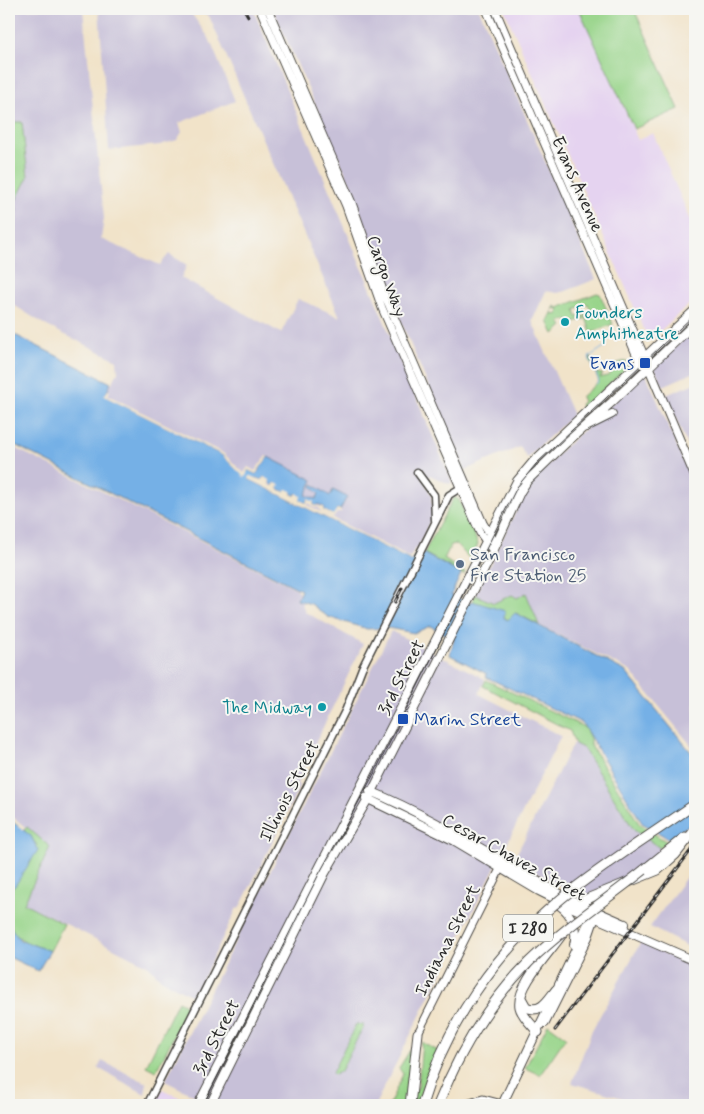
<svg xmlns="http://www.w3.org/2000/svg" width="704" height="1114" font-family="Mynerve,sans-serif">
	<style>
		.built { fill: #e5d3f0 }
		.industrial { fill: #c7c0d8 }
		.green { fill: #97d489; stroke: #61805a }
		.water { fill: #74b0e6; stroke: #506e88 }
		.pier { fill: #f1e3c9 }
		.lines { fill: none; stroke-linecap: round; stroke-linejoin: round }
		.stream { stroke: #74b0e6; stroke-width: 1 }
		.tertiary-casing { stroke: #494743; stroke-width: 9 }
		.secondary-casing { stroke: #494743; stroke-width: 9 }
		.primary-casing { stroke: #494743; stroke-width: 10 }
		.motorway-casing { stroke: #494743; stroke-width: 11 }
		.tertiary { stroke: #fff; stroke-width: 6 }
		.secondary { stroke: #fff; stroke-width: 7 }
		.primary { stroke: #fff; stroke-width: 8 }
		.motorway { stroke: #fff; stroke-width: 9 }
		.tram { stroke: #2b2b2b; stroke-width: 1 }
		.rail-casing { stroke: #2b2b2b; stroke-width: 3 }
		.rail { stroke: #f6f6f2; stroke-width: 1; stroke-dasharray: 4; stroke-linecap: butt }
		.motorway-bridge-casing { stroke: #494743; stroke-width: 11; stroke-linecap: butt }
		.motorway-bridge { stroke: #fff; stroke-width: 9 }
		.culture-dot { fill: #0f9aa8; stroke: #f6f6f2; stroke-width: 2 }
		.transit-dot { fill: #1a4fb4; stroke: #f6f6f2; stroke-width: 2 }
		.service-dot { fill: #5c6f8a; stroke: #f6f6f2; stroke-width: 2 }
		.labels { text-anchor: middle; stroke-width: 4; stroke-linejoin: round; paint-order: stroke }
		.shield { fill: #f6f6f2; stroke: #686867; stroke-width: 1 }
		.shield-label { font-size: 16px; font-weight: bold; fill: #2b2b2b }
		.street-label { font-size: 18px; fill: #2b2b2b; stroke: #f6f6f2 }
		.culture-label { font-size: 18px; fill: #0d838f; stroke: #f6f6f2; text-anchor: start }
		.transit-label { font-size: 18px; fill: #164399; stroke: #f6f6f2; text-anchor: end }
		.service-label { font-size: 18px; fill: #4e5e75; stroke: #f6f6f2; text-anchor: start }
	</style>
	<rect width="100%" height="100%" fill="#f6f6f2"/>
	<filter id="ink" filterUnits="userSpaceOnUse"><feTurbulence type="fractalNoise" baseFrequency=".02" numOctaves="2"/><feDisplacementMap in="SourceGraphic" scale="10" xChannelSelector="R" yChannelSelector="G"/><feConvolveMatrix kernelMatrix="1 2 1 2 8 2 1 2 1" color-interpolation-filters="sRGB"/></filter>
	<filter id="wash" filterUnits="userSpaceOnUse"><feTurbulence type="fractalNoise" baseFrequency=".0096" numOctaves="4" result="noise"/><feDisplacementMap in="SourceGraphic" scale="20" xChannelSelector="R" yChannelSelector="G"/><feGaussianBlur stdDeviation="1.12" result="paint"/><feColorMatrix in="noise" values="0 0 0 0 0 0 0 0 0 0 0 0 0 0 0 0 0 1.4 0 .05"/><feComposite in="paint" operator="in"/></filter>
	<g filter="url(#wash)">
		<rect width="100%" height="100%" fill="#f1e3c9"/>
		<path class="built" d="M504 9H580L638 140 653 133 695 230V299L649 341Z
			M162 1089 193 1104V1105H154Z"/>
		<path class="industrial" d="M9 9H83L104 218 101 239 160 265 169 254 187 265 181 278 281 333 298 299 340 317 209 16 195 9H253L452 482 449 484 430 475 426 484 431 495 433 514 412 561 244 477 104 396 118 372 117 360 47 326 9 302V213L22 122H9Z
			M99 9H188L209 38 235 101 179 123 182 132 177 140 160 145 109 150Z
			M273 9H479L596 279 566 291 557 293 546 291 532 321 573 415 527 458 520 447 465 470 394 306 351 186Z
			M695 327V372L663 386 654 368Z
			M645 372 695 488V750L630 671 539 625 526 593 517 598 512 595 494 603 475 595 519 505 534 480 562 450Z
			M695 383V464L666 395Z
			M9 445 297 589 305 612 363 644 302 771 297 784 300 786 239 909 237 908 194 997 161 979 149 966 24 903 50 847 9 814Z
			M391 631 485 679 479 694 561 736 375 1105H213L165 1081Z
			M573 743 583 748 634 830 660 848 659 852 620 882 603 888 588 897H583L558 885 520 862 516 855Z
			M695 865V950L650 927Z
			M641 942 695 968V1105H646L572 1083 592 1030Z
			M102 1061 147 1083 145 1094 98 1068Z"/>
		<path class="green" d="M579 9H634L679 109 634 129Z
			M9 122H22L28 177 14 204 17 210 11 217 9 216Z
			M597 293 600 294 613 324 591 333 585 314 591 311 588 304 575 310 577 317 583 315 585 319 569 323 568 319 560 322 563 326 554 334 548 321 553 311V315L558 314 560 310 555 308 553 310 555 306 558 308Z
			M591 356 596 373 603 374 600 378 610 375C617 363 612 364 627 361V367L582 410 580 404 583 402 581 397 599 381 590 360Z
			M454 497 459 500 478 544 471 560 456 544 451 545 444 559 465 573 464 575 424 553Z
			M526 593 539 625 516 613 509 620 472 601 475 595 494 603 512 595 517 598Z
			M486 680 584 727 590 738V744L640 825 667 842 660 848 634 830 583 748 575 744 570 731 483 686Z
			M27 827 50 847 24 903 64 924 50 951C7 936 9 934 9 889L12 888 27 864 31 862 37 845 24 830Z
			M178 1001 189 1007 156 1071 146 1066Z
			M356 1024 364 1025 341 1071 334 1075 332 1073Z
			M548 1024 566 1037 540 1075 525 1068Z
			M422 1042 438 1051 416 1105H389L403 1074 399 1068 412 1047 411 1089 418 1088Z"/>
		<path class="water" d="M9 332 111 383 105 396 222 455 244 476 248 470 256 474 268 457 313 480 306 495 316 499 319 494 312 487 313 484 330 496 333 490 347 497 340 510 337 509 334 516 323 510 324 507 318 504 316 506 308 499 306 503 299 500 296 493 295 496 291 493 292 492C283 492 279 491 275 483L273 486 264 477 261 480 256 478 249 479 412 561 417 550 461 574 451 595 470 603 472 601 505 611 504 618 508 620 515 613 625 671 695 757V821L669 839 642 823 582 723 486 677 487 674 450 655 454 639 430 626 414 633 388 628 367 629 328 617 311 604 297 600 301 590 9 442Z
			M9 819 31 836 38 850 15 886 9 889Z
			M9 925 20 940 50 951 38 971 9 957Z"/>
		<path class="pier" d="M108 390 110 391 108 395 223 453 244 473 248 467 255 471 266 456 268 457 256 474 248 470 246 476 244 477 222 455 104 396Z
			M250 476 261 480 264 477 270 480 269 485 273 486 275 483 280 485 278 489 284 492 286 489 292 491 291 494 295 496 297 493 301 496 300 500 306 503 308 499 314 502 313 505 324 507 323 510 333 515 337 509 340 510 342 512H338L333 518 321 512 318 507 315 508 309 503 307 505 410 558 415 548 417 550 412 561 249 479Z"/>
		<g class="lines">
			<path class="stream" d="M595 385 599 381 589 357 607 345"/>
		</g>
	</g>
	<g filter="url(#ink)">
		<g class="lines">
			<g class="tertiary-casing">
				<path id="tertiary" d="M417 472 434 495 435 520
					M147 1105 346 709 362 668 449 495 465 485"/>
			</g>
			<g class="secondary-casing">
				<path id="secondary" d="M260 9 346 206 382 308 480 533 493 551
					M268 9 352 203 385 296 483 523 496 544
					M486 9 639 361 649 368
					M495 9 646 360
					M418 1033 502 865"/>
			</g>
			<g class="primary-casing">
				<path id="primary" d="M649 368 695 476
					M586 427 612 414
					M370 791C440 820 499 861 566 897 585 907 605 915 625 924
					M366 798 455 841 539 891 571 907 695 961
					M559 905C572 914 578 929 574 945
					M545 1023 588 937 596 914
					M198 1105 517 481 533 462 695 310
					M210 1105 325 873 372 792 490 558 520 492 527 481 566 443 612 402 695 323
					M502 1105 593 913"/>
			</g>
			<g class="motorway-casing">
				<path id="motorway" d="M644 870 685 837
					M577 903 658 870 675 855 695 830
					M521 998 526 1007C541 1014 548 1000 556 990
					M538 1032C532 1025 522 1016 520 1007 516 986 551 951 562 934
					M410 1105 418 1033
					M467 1105 483 1100 502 1105"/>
			</g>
			<use href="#tertiary" class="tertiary"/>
			<use href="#secondary" class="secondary"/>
			<use href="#primary" class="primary"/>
			<use href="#motorway" class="motorway"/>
			<path class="tram" d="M203 1105 318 876 375 772 517 487 536 464 695 314"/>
			<g class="rail-casing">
				<path id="rail" d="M244 9 248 16
					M395 602 402 588
					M555 1030 695 845"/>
			</g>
			<use href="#rail" class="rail"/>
			<g class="motorway-bridge-casing">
				<path id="motorway-bridge" d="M422 1105C446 1024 496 951 562 898 604 864 651 835 695 804
					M438 1105C459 1052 488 1003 529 962 564 928 606 900 644 870"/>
			</g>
			<use href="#motorway-bridge" class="motorway-bridge"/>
		</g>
	</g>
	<g class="culture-dot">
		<circle cx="565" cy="322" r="5"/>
		<circle cx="322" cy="707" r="5"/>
	</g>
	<g class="transit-dot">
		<rect x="639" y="357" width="12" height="12" rx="2.5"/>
		<rect x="397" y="713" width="12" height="12" rx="2.5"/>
	</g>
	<circle class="service-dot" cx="460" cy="564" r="5"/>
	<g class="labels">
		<rect class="shield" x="503" y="914.5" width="50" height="27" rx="4"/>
		<g class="shield-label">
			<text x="528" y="934">I 280</text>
		</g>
		<g class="street-label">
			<text transform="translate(578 184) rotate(66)" y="6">Evans Avenue</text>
			<text transform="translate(387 276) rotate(70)" y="6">Cargo Way</text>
			<text transform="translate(401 677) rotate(-63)" y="6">3rd Street</text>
			<text transform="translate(289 791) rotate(-63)" y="6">Illinois Street</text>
			<text transform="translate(514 857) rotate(29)" y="6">Cesar Chavez Street</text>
			<text transform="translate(447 940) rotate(-63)" y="6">Indiana Street</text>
			<text transform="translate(216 1037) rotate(-63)" y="6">3rd Street</text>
		</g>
		<g class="culture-label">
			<text x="575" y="318">Founders<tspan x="575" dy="21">Amphitheatre</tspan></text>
			<text x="312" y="713" text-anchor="end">The Midway</text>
		</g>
		<g class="transit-label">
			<text x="634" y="369">Evans</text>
			<text x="414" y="725" text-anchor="start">Marin Street</text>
		</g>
		<g class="service-label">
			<text x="470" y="560">San Francisco<tspan x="470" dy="21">Fire Station 25</tspan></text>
		</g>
	</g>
	<rect width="704" height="1114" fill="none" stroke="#f6f6f2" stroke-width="30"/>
</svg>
